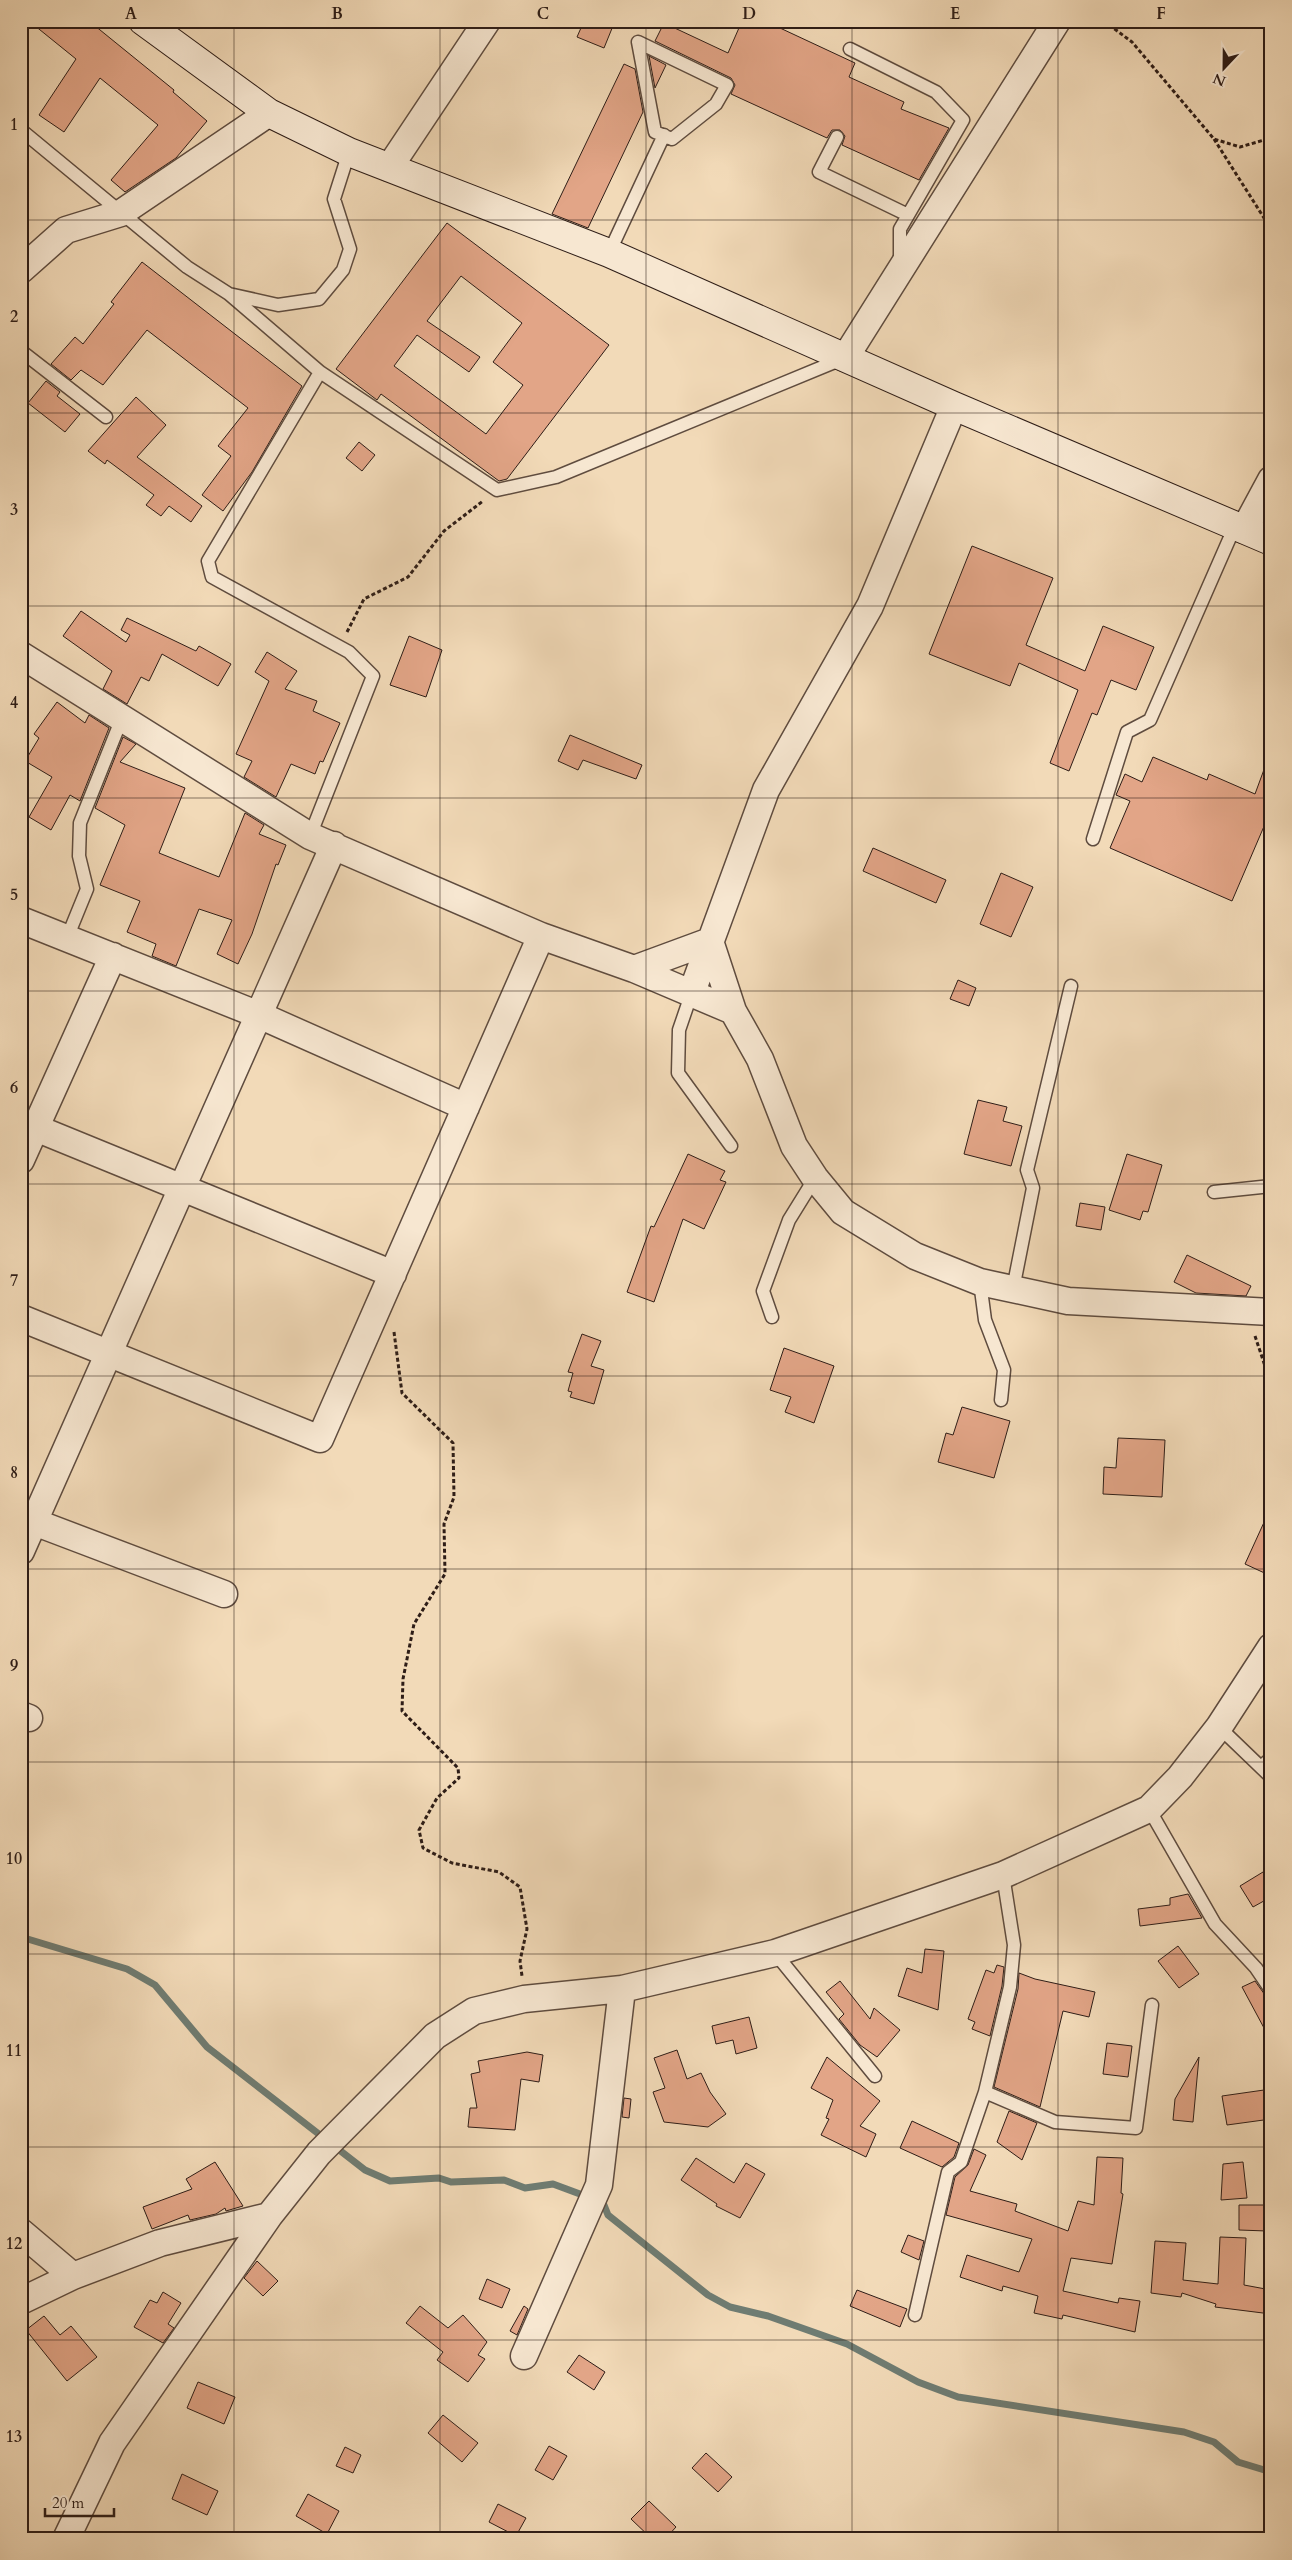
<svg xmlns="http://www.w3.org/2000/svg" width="1292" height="2560" font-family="Cardo,serif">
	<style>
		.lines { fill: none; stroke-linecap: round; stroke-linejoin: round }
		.stream { stroke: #6f7c72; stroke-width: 7 }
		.building { fill: #e2a587; stroke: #2e1d17; fill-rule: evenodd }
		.service-casing { stroke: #5f4c3f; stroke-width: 15 }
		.minor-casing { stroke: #5f4c3f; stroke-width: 29 }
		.secondary-casing { stroke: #2e1d17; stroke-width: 30 }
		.path { stroke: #2e1d17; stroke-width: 3; stroke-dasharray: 4 2.5; stroke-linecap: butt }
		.service { stroke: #f7e7d1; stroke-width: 12 }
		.minor { stroke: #f7e7d1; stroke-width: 26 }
		.secondary { stroke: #f7e7d1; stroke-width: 28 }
		.grid { fill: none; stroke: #2e1d17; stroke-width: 1; stroke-opacity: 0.55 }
		.neatline { fill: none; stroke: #2e1d17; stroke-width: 2 }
		.grid-label { font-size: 16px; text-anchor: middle; font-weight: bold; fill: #2e1d17 }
	</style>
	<rect width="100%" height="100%" fill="#f2dab8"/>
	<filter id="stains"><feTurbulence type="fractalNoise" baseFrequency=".004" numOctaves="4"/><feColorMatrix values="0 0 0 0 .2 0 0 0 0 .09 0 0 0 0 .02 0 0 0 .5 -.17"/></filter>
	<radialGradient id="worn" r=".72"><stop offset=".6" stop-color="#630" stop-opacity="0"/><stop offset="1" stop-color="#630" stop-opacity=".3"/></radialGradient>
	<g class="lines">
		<path class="stream" d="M21 1937 127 1969 155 1985 207 2047 365 2170 390 2181 439 2178 451 2182 504 2180 525 2188 553 2184 588 2197
			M598 2201 604 2205 608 2215 708 2295 730 2307 768 2316 847 2344 918 2382 958 2397 1184 2432 1214 2442 1238 2462 1271 2472"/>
	</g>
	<path class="building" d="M29 21H89L174 90 173 92 207 121 176 158 125 192 111 180 158 125 100 78 64 132 39 115 76 59Z
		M584 21H615L604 48 577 37Z
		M742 21H765L855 63 849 77 904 102 901 109 949 128 919 180 842 145 845 136 840 130H832L827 138 731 94 735 85 731 78 655 41 664 23 728 53Z
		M649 56 666 65 655 88Z
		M624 64 635 69 643 112 588 228 552 214Z
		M447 223 609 345 507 479 499 481 381 394 377 400 336 369ZM461 276 522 323 493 362 523 385 486 434 394 366 417 335 469 372 480 357 427 321Z
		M142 262 302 386 252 472 223 511 202 495 231 456 218 446 248 408 147 330 103 385 81 370 71 380 51 364 75 337 83 344 114 304 111 302Z
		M46 381 60 392 57 396 80 414 65 432 28 403Z
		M136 397 166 425 137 457 202 506 191 522 169 506 161 516 146 505 154 495 107 460 105 464 88 451Z
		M359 442 375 455 362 471 346 458Z
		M972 546 1053 578 1026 645 1085 671 1103 626 1154 647 1136 690 1111 680 1097 715 1092 713 1069 771 1050 763 1078 690 1019 663 1010 686 929 654Z
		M81 611 126 642 130 635 121 630 127 618 196 651 199 646 231 664 218 686 162 654 149 681 141 677 127 704 103 689 112 671 63 636Z
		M409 636 442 650 426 697 390 685Z
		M267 652 297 671 285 689 317 701 313 711 340 723 323 762 320 761 315 774 291 764 276 797 244 777 252 761 236 754 269 681 255 672Z
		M57 702 85 723 89 715 109 728 80 801 70 795 51 830 29 817 52 777 25 761 39 738 34 734Z
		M570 735 642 765 636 779 583 760 578 770 558 761Z
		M123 737 136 744 120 762 185 788 159 853 219 877 245 813 264 825 259 834 286 845 278 865 276 864 252 934 238 964 217 954 232 920 199 909 176 966 152 956 156 944 127 932 140 901 100 885 125 825 95 808Z
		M1269 756 1271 810 1232 901 1110 848 1130 801 1116 795 1125 774 1142 782 1153 757 1207 780 1209 774 1255 794Z
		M873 848 946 880 936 903 863 871Z
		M1001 873 1033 887 1011 937 980 924Z
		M958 980 976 988 969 1006 950 999Z
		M978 1100 1007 1107 1003 1121 1022 1126 1011 1166 964 1154Z
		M688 1154 725 1171 720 1180 726 1182 704 1229 683 1219 654 1302 627 1292 651 1226 654 1227Z
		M1127 1154 1162 1165 1148 1212 1143 1211 1140 1220 1109 1210Z
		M1080 1203 1105 1207 1101 1230 1076 1226Z
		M1187 1255 1251 1286 1246 1296 1196 1293 1174 1282Z
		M582 1334 601 1341 591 1366 604 1370 594 1404 570 1397 572 1392 568 1391 573 1373 568 1372Z
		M784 1348 834 1366 814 1423 785 1412 791 1397 770 1390Z
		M962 1407 1010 1421 994 1478 938 1462 946 1433 953 1435Z
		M1118 1438 1165 1440 1162 1497 1103 1494 1104 1467 1116 1468Z
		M1271 1507V1576L1245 1564Z
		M1263 1872 1271 1885V1897L1253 1907 1240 1886Z
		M1188 1894 1202 1918 1140 1926 1138 1909 1170 1905V1898Z
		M1178 1946 1199 1974 1179 1988 1158 1961Z
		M925 1949 944 1951 938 2010 898 1996 907 1968 922 1973Z
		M997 1965 1004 1967 1002 1986 990 2036 972 2029 975 2022 968 2019 986 1970 994 1973Z
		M1019 1973 1035 1979 1095 1992 1089 2017 1063 2011 1040 2107 994 2087 1018 1989Z
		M840 1981 870 2019 874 2008 900 2030 877 2057 860 2045 839 2019 844 2014 826 1992Z
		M1255 1981 1265 1995 1271 1998V2041L1242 1987Z
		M749 2017 757 2048 736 2054 733 2040 716 2044 712 2026Z
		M1107 2043 1132 2046 1128 2077 1103 2074Z
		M677 2050 687 2079 701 2073 710 2092 726 2114 708 2127 664 2122 653 2092 665 2088 654 2058Z
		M527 2052 543 2055 539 2082 521 2079 515 2130 468 2127 470 2108H477L471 2074 480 2072 478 2061Z
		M827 2057 880 2101 860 2126 876 2134 866 2157 821 2135 829 2119 826 2118 833 2100 811 2088Z
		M1199 2057 1193 2122 1173 2120 1175 2099Z
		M1271 2089V2119L1227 2125 1222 2096Z
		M624 2098 631 2099 629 2118 622 2117Z
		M1009 2111 1037 2123 1022 2160 997 2142Z
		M912 2121 959 2143 954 2157 942 2167 900 2148Z
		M974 2149 986 2155 970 2191 1017 2204 1015 2211 1068 2231 1078 2201 1094 2205 1097 2157 1123 2158 1121 2193 1123 2194 1112 2264 1071 2258 1063 2291 1118 2303 1119 2298 1140 2301 1135 2332 1063 2315 1062 2319 1034 2313 1038 2296 1003 2286 1002 2291 960 2277 967 2255 1019 2272 1032 2239 946 2215 955 2177 968 2165Z
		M696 2158 734 2183 746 2163 765 2174 740 2218 716 2206 717 2204 681 2180Z
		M215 2162 243 2206 226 2211 225 2208 216 2214 190 2220 188 2215 152 2229 143 2207 192 2189 186 2179Z
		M1243 2162 1247 2198 1221 2200 1223 2164Z
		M1239 2205H1268L1267 2231 1239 2230Z
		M908 2235 924 2241 919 2260 901 2252Z
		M1220 2237 1246 2238 1244 2285 1271 2290V2314L1215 2307 1216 2304 1182 2293 1181 2297 1151 2293 1155 2241 1186 2243 1183 2280 1218 2284Z
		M257 2261 278 2281 263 2296 244 2278Z
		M487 2279 510 2289 502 2308 479 2299Z
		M857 2290 907 2309 900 2327 850 2306Z
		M163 2292 181 2303 168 2324 174 2328 163 2343 134 2327 150 2300 157 2303Z
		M420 2306 448 2328 463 2315 487 2342 478 2355 485 2359 468 2382 437 2360 443 2352 406 2323Z
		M524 2306 528 2309 517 2335 510 2331Z
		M44 2316 60 2335 71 2326 97 2357 67 2381 26 2330Z
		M579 2355 605 2372 594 2390 567 2372Z
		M198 2382 235 2397 224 2424 187 2408Z
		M443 2415 478 2443 462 2462 428 2433Z
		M549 2446 567 2456 553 2480 535 2470Z
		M345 2447 361 2455 353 2473 336 2466Z
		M706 2453 732 2477 718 2492 692 2468Z
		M182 2474 218 2491 207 2515 172 2499Z
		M308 2494 339 2511 327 2534 296 2516Z
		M649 2501 676 2527 665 2539H652L631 2519Z
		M498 2504 526 2518 516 2536 489 2522Z"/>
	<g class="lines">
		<g class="service-casing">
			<path id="service" d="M638 42 727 85 716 104 672 139 655 132Z
				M850 49 936 92 963 120 900 229V262
				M21 130 187 267 229 294 278 305 319 299 343 270 350 249 334 199 349 152
				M837 137 819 172 908 215
				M609 253 664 135
				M229 294 320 372 497 490 556 477 842 359
				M21 351 106 417
				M310 836 373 676 349 652 212 577 208 561 320 372
				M1093 839 1127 732 1150 720 1235 526
				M67 938 87 889 79 856 80 823 122 718
				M692 992 679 1030 678 1073 731 1146
				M1214 1192 1271 1186
				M980 1282 985 1320 1004 1370 1001 1400
				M1013 1289 1033 1188 1027 1170 1071 986
				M772 1317 763 1291 789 1220 815 1178
				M1219 1727 1271 1777
				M1261 1767 1271 1758
				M1149 1809 1215 1924 1256 1968 1271 1990
				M775 1953 875 2076
				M985 2092 1055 2122 1136 2128 1152 2005
				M915 2315 948 2172 961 2162 985 2092 1010 1987 1014 1945 1003 1875"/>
		</g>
		<g class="minor-casing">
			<path id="minor" d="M389 168 487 21
				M21 270 66 230 121 213 269 113
				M845 358 1057 21
				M1244 530 1271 480
				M21 655 310 836 541 936 634 969 733 1011 760 1059 794 1146 815 1178 843 1212 915 1256 980 1282 1068 1301 1271 1312
				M21 920 259 1015 466 1107
				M634 969 710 941 733 1011
				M692 992 766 790 870 606 954 406
				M21 1122 393 1274
				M21 1160 113 956
				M21 1318 320 1439 541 936
				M21 1517 224 1594
				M21 1551 334 845
				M21 1715 29 1718
				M21 2232 73 2276
				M21 2301 73 2276 160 2243 269 2216 319 2153 435 2036 474 2011 524 1999 622 1989 775 1953 1003 1875 1149 1809 1180 1777 1219 1727 1271 1647
				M524 2356 599 2185 622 1989
				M66 2539 112 2443 269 2216"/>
		</g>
		<g class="secondary-casing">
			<path id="secondary" d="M143 21 269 113 349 152 609 253 954 406 1271 541"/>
		</g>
		<path class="path" d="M1104 21 1132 42 1214 139 1240 147 1271 138
			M1214 139 1271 229
			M347 632 364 599 408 577 444 531 483 501
			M394 1332 402 1393 453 1443 454 1497 444 1524 445 1574 414 1624 403 1679 402 1711 458 1768 459 1778 437 1798 419 1830 423 1848 452 1863 499 1872 520 1887 527 1929 520 1961 522 1976
			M1255 1336 1268 1375 1270 1437 1266 1469 1271 1487"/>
		<use href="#service" class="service"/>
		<use href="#minor" class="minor"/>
		<use href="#secondary" class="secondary"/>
	</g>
	<path class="grid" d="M234 21V2539M440 21V2539M646 21V2539M852 21V2539M1058 21V2539M21 220H1271M21 413H1271M21 606H1271M21 798H1271M21 991H1271M21 1184H1271M21 1376H1271M21 1569H1271M21 1762H1271M21 1954H1271M21 2147H1271M21 2340H1271"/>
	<rect width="1292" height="2560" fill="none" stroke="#f2dab8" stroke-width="55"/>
	<g transform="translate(1224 68) rotate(202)" stroke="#f7e7d1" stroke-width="4" paint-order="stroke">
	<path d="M0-4L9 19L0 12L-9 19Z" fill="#2e1d17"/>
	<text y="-8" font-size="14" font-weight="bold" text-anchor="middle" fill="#2e1d17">N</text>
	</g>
	<path d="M45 2508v8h69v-8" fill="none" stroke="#2e1d17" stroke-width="2.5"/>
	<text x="52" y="2508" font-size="15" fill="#2e1d17" stroke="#f7e7d1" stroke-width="4" paint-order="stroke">20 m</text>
	<rect x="28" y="28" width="1236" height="2504" class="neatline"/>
	<g class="grid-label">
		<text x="131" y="19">A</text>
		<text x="337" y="19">B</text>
		<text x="543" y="19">C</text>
		<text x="749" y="19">D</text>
		<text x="955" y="19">E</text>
		<text x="1161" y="19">F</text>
		<text x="14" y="130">1</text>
		<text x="14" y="322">2</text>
		<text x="14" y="515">3</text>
		<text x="14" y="708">4</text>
		<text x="14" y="900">5</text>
		<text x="14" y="1093">6</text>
		<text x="14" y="1286">7</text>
		<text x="14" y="1478">8</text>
		<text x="14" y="1671">9</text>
		<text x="14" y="1864">10</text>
		<text x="14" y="2056">11</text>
		<text x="14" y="2249">12</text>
		<text x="14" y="2442">13</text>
	</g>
	<rect width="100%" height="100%" filter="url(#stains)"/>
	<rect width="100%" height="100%" fill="url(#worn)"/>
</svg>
